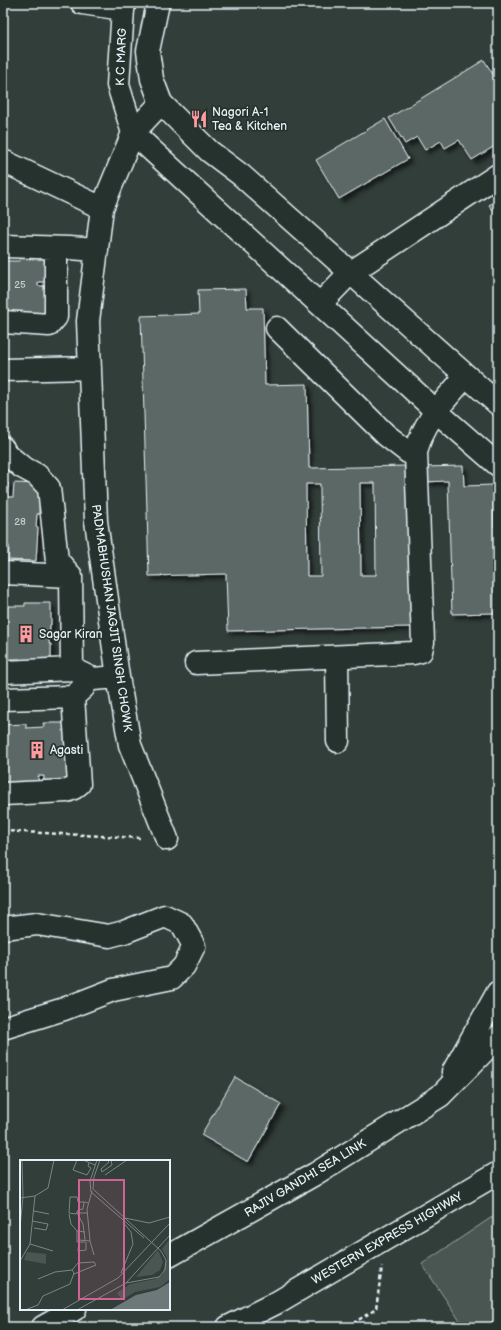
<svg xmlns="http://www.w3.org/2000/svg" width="501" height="1330" font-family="'Balsamiq Sans',sans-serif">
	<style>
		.green { fill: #495651; stroke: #98a4a4 }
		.building { fill: #5c6865; stroke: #e8f1f8; fill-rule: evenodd; filter: url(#shadow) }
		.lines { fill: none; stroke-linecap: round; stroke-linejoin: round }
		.minor-casing { stroke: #e8f1f8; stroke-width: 25 }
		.major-casing { stroke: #e8f1f8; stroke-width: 25 }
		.highway-casing { stroke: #e8f1f8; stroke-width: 25 }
		.path { stroke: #e8f1f8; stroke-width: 2.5; stroke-dasharray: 4 3; stroke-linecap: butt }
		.minor { stroke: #26332d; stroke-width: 22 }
		.major { stroke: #26332d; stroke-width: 22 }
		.highway { stroke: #26332d; stroke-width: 22 }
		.labels { text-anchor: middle; stroke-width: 3.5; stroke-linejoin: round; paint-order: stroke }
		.number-label { font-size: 10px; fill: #c5cfd3 }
		.street-label { font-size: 12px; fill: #e8f1f8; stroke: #26332d }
		.poi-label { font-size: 12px; fill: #e8f1f8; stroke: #26332d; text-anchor: start }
		.inset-road { fill: none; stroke: #7b8685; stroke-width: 1 }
		.view { fill: #cf6492; fill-opacity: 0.15; stroke: #cf6492; stroke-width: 2 }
		.inset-edge { fill: none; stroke: #e8f1f8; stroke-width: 2 }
	</style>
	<defs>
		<filter id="shadow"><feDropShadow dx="3.5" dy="3.5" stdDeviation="2" flood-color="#0009"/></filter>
	</defs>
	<rect width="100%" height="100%" fill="#323e39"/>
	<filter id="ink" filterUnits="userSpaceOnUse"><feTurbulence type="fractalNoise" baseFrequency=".025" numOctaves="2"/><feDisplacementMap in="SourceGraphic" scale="8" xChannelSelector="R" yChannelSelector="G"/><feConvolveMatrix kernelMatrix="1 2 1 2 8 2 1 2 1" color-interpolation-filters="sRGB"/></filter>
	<g filter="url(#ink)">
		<path class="green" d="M498 1213V1327H464L422 1264Z"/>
		<path class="building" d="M484 60 498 82V144L472 160 459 140 445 148 441 141 425 150 417 137 405 144 389 118Z
			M385 119 408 159 339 199 316 160Z
			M498 199V218L489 205Z
			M20 258H50L47 282H38V286H47L50 313H3V261H20Z
			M246 289 247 308H263L265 385 307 384 309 468 407 466 411 627 228 631 226 574 149 576 141 316 199 314 198 290ZM360 483H375L376 575H361ZM306 484H320L321 576H307Z
			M463 466 464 486 493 485 494 527H498V635H496L495 613 452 614 448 481 423 482 422 467Z
			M3 482 8 483 7 497H13L14 483 40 484 39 514H37L36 527 38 528 36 561 8 560 9 546 5 545 3 559Z
			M3 603H7V606H25V603H51V625H50L49 644H51V665H19L20 659H10V665H3Z
			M43 723H71L74 783 44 784V776H38L39 784 3 786V725L26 724V728L44 727Z
			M235 1077 281 1104 248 1162 201 1135Z"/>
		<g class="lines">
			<g class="minor-casing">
				<path id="minor" d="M82 3 123 9
					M161 103 133 133 102 208 88 321 96 521 118 677 130 745 167 839
					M3 161 102 208
					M3 246 69 248 97 250
					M320 304 350 273 498 175
					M3 322 49 325 56 317V248
					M277 328 386 435 408 452 413 454 416 453
					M3 370 90 368
					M3 448 5 453 22 467 37 475 49 488 57 560 71 576 72 669
					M3 573 71 576
					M337 657 338 741
					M196 663 413 653 421 651 423 642 416 453C422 422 446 399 466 376
					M3 672 72 669 93 679 118 677
					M3 699 73 697 84 687
					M3 794 67 791 74 788 79 784 73 697
					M3 928 37 924 109 936 124 932 165 916 182 924 194 946 184 966 172 978 113 990 64 1009 3 1028"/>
			</g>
			<g class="major-casing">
				<path id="major" d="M125 3 123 9 118 85 133 133 436 411 498 465
					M158 3 148 51 152 79 161 103 209 151 241 175 498 404"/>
			</g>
			<g class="highway-casing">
				<path id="highway" d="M453 1072 498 992
					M169 1256 315 1174 440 1096 498 1037
					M43 1327 75 1309
					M228 1327 276 1303 498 1173"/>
			</g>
			<path class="path" d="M3 831 142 838
				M347 1327 376 1309 382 1266
				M486 1327 498 1319"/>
			<use href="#minor" class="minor"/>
			<use href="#major" class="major"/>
			<use href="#highway" class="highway"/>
		</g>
	</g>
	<defs>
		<g id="restaurant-bare" transform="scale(1.38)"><path d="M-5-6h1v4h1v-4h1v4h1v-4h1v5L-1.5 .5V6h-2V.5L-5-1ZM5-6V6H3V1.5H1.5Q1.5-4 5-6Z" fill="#ff9aa2" stroke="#26332d" stroke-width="2.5" paint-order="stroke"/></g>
		<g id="building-bare" transform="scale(1.38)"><path d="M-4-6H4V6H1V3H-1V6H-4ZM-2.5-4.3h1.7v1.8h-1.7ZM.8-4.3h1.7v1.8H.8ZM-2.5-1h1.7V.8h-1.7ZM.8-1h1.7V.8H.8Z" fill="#ff9aa2" stroke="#26332d" stroke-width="2.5" paint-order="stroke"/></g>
	</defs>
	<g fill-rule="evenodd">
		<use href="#restaurant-bare" x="199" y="119"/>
		<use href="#building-bare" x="26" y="634"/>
		<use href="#building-bare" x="37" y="750"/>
	</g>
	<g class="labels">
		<g class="number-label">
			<text x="20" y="288">25</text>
			<text x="20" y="525">28</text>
		</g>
		<g class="street-label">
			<text transform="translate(121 57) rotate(-88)" y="4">K C MARG</text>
			<text transform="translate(112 618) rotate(82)" y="4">PADMABHUSHAN JAGJIT SINGH CHOWK</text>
			<text transform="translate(305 1178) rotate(-31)" y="4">RAJIV GANDHI SEA LINK</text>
			<text transform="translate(387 1238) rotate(-30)" y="4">WESTERN EXPRESS HIGHWAY</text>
		</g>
		<g class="poi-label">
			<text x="212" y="116">Nagori A-1<tspan x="212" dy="14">Tea &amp; Kitchen</tspan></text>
			<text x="39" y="638">Sagar Kiran</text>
			<text x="50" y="754">Agasti</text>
		</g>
	</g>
	<g transform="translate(20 1160)">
		<rect width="150" height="150" fill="#323e39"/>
		<path d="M150 79V119L140 127 115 132 102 140 97 133 110 124 135 119 142 115 147 98 142 89ZM138 90 143 102 140 110 132 115 116 117ZM7 92 26 94V104L4 100Z" fill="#495651"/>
		<path d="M150 122V150H90L116 135 137 130Z" fill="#6d7978"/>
		<path class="inset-road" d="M57 0 53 10 67 15 71 8 68 6 69 3M63 0 75 5M77 0 70 21 71 32 124 78M80 0 74 17 73 29 141 91 146 100 145 110 139 117 106 123M87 0 89 2 81 9 82 12 92 5 91 0M85 15 107 0M72 31 67 49 70 81 74 95M0 38 15 36 28 28 34 0M64 42 63 49 58 50 56 54 49 53 50 37H57L58 42H65L68 43M14 51 29 54M49 54 51 64 57 71 65 72M105 58 129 63 150 57M12 61 28 64 26 70 14 68M0 67 3 37 2 0M57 71V82H65M65 80 63 64 57 53H67M66 82V90L58 91 59 80 70 81M10 84 33 91M0 101 10 84 15 36M52 110 58 103 74 102 76 105 54 114M101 113 113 84 111 72 103 62M5 150 18 145 23 136 50 124 54 113 52 110 35 112 18 119M42 150 98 118 150 63M57 150 106 123 150 75"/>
		<path class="view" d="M59 20H104V139H59Z"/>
		<rect width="150" height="150" class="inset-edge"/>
	</g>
	<rect width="501" height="1330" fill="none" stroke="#26332d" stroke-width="16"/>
	<rect x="8" y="8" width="485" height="1314" fill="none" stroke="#e8f1f8" stroke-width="1.5" filter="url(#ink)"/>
</svg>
